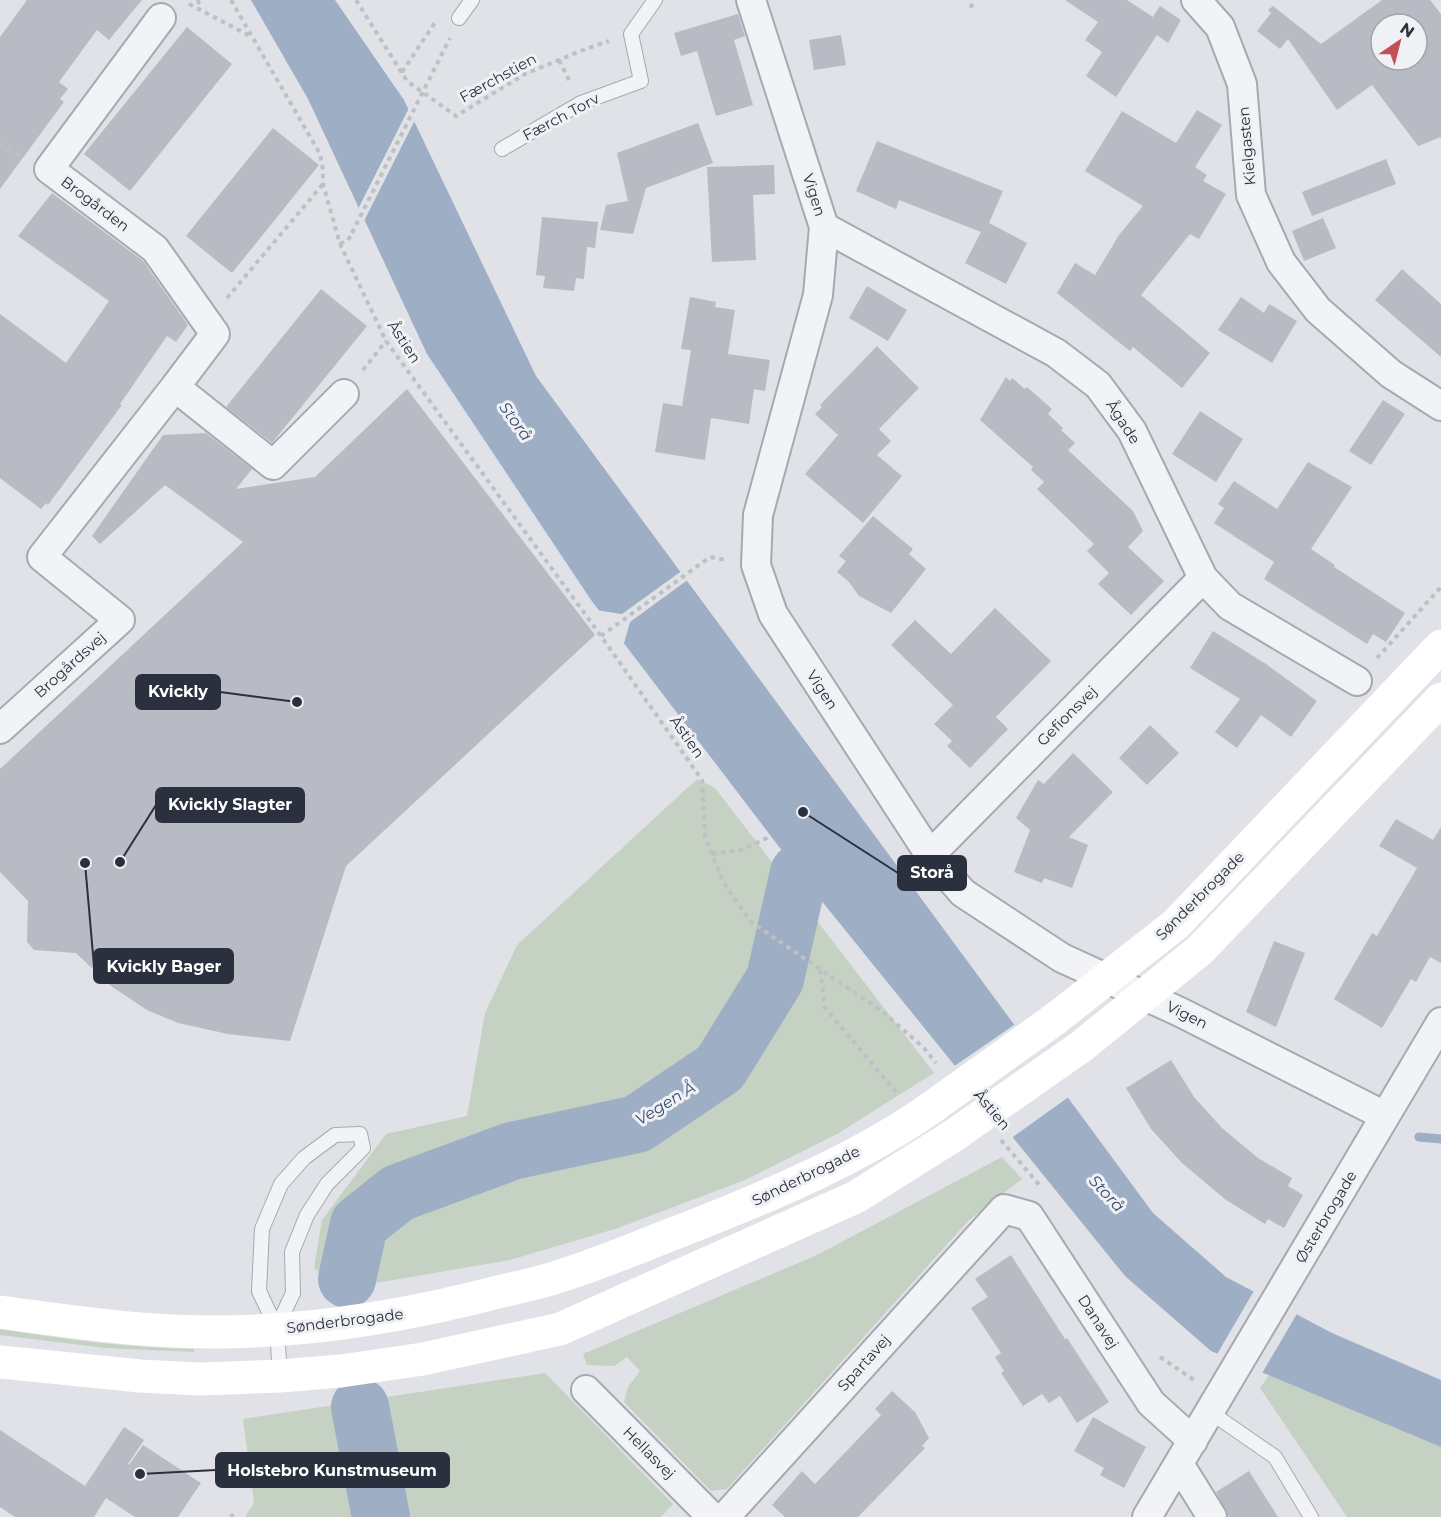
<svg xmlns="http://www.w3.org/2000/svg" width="1441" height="1517" font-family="Montserrat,sans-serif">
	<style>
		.green { fill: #c5d1c2 }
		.water { fill: #9eaec4 }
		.pier { fill: #e0e2e7 }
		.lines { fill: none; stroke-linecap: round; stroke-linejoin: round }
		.stream { stroke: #9eaec4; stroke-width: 9 }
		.river { stroke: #9eaec4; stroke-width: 58 }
		.building { fill: #b8bbc4; fill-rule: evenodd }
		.lane-casing { stroke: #a6a9b1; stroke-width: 16 }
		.street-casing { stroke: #a6a9b1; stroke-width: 32 }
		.path { stroke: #bec0c6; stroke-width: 4; stroke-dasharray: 4.5 4.5; stroke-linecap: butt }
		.lane { stroke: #f2f3f6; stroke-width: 14 }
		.street { stroke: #f2f3f6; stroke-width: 28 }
		.secondary { stroke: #fff; stroke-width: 33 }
		.path-bridge { stroke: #bec0c6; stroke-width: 4; stroke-dasharray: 4.5 4.5; stroke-linecap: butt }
		.secondary-bridge { stroke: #fff; stroke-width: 33 }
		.labels { text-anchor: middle; stroke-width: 6; stroke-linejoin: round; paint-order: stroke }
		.street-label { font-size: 15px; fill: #2a303d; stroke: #eff1f5 }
		.water-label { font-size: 16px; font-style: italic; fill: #384c6d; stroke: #eff1f5 }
		.leader { fill: none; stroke: #2a303d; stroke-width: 2 }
		.callout-dot { fill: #2a303d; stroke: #eff1f5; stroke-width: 2 }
		.callout { fill: #2a303d; stroke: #2a303d; stroke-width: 2 }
		.callout-label { font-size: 16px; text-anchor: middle; font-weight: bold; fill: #fff }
	</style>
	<rect width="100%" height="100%" fill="#e0e2e7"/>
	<path class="green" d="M697 779 715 788 934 1073 837 1134 745 1180 618 1228 510 1260 364 1285 335 1284 314 1268 322 1220 386 1134 467 1116 485 1013 517 945Z
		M1002 1157 1022 1179 969 1220 727 1489 711 1491 624 1402 628 1387 640 1371 627 1357 614 1366 587 1365 583 1354 815 1256Z
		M0 1329C64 1339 129 1348 194 1349V1352L105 1348 0 1335Z
		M545 1373 673 1504 661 1517H245L254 1503 243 1419Z
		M1269 1375 1441 1447V1517H1347L1260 1388Z"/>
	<path class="water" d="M251 0H335L404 100 536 376 1153 1213 1226 1277 1332 1333 1441 1380V1447L1211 1351 1125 1276 799 873 591 600 427 354 308 99Z"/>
	<path class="pier" d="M410 106 416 118 363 223 357 211Z
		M683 570 689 579 630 622 623 647 595 610 622 614Z
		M1017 1023 1070 1096 1010 1139 953 1067Z
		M1255 1289 1298 1312 1261 1375 1216 1356Z"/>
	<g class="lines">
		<path class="stream" d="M1419 1137 1441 1139"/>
		<path class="river" d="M347 1279 359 1224 398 1193 512 1151 637 1124 720 1068 775 979 799 873 830 849
			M360 1407 381 1517"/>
	</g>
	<path class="building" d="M27 0H142L109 40 97 30 59 82 68 89 60 99 64 102 0 189V37Z
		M1065 0H1127L1153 17 1160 6 1181 20 1168 43 1157 35 1116 97 1086 76 1102 52 1085 40 1098 22Z
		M1382 0H1430L1441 14V137L1418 146 1372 85 1337 110 1288 39 1280 49 1257 31 1271 13 1268 10 1273 6 1321 44ZM1381 24H1417V60H1381Z
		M738 14 745 36 734 40 753 105 716 116 697 51 681 56 674 33Z
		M187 27 232 64 130 191 84 154Z
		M841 35 846 65 814 70 809 40Z
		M1197 110 1222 125 1195 167 1207 175 1203 181 1226 194 1199 239 1190 234 1141 295 1210 353 1182 388 1133 347 1130 351 1057 293 1075 263 1095 275 1119 235 1143 206 1085 171 1122 111 1176 143Z
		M698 123 713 163 646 188 633 234 600 230 606 205 628 201 617 153Z
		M273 128 319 165 232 273 186 236Z
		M877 141 1003 191 989 223 1027 243 1006 284 965 263 981 232 899 200 896 209 856 191Z
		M1386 159 1396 184 1312 216 1302 192Z
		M774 165 775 194 753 195 756 260 712 262 707 167Z
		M52 193 143 261 188 325 176 342 167 336 120 404 122 405 48 505 46 503 41 509 0 478V314L66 363 109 301 18 236Z
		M542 217 598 222 595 248 587 247 584 279 576 278 574 291 543 288 545 276 536 275Z
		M1323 218 1336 248 1304 261 1292 231Z
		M1402 269 1441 304V357L1375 300Z
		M867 286 907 310 888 341 849 318Z
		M321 289 367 326 272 443 226 407Z
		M690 297 716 302 715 307 735 310 728 354 770 360 765 391 754 389 749 424 711 418 705 460 655 452 663 403 682 406 691 350 681 349Z
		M1241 297 1264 313 1269 304 1297 321 1272 363 1218 330Z
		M877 346 919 388 879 429 891 441 877 455 902 476 863 523 805 474 838 435 815 414 822 407 820 405Z
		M1006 377 1010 381 1012 378 1025 389 1027 387 1052 409 1048 414 1063 428 1061 430 1075 443 1068 450 1133 511 1143 531 1128 547 1164 581 1131 615 1098 584 1109 573 1087 551 1094 544 1037 489 1044 482 1031 470 1033 467 980 420Z
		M407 389 595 635 346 866 290 1041 228 1034 178 1023 147 1010 111 986 76 953 34 950 27 942 28 901 0 872V769L243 542 165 485 100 544 92 536 163 435 206 433 252 469 236 489 315 477Z
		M1383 400 1405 414 1371 465 1349 451Z
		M1200 411 1243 439 1216 482 1172 454Z
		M1308 462 1352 487 1311 549 1335 565 1334 567 1405 613 1386 642 1373 634 1367 644 1264 579 1274 562 1214 523 1224 508 1218 504 1234 481 1277 509Z
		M873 516 913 549 909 554 926 569 891 613 859 596 849 582 837 572 846 561 839 556Z
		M995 608 1051 661 996 717 1008 729 970 768 947 746 952 741 934 724 953 705 891 645 915 620 951 654Z
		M1213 631 1266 664 1317 701 1291 737 1261 715 1237 748 1215 732 1240 699 1190 668Z
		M1150 725 1179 753 1147 785 1119 758Z
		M1073 753 1113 792 1069 837 1088 845 1072 888 1044 878 1042 883 1014 872 1030 830 1016 818 1038 780 1044 784Z
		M1396 819 1433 840 1441 827V963L1430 957 1416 982 1411 979 1382 1028 1334 999 1372 933 1377 936 1417 868 1379 846Z
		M1274 941 1305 953 1276 1027 1246 1012Z
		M1171 1060 1194 1097 1222 1128 1258 1158 1292 1178 1288 1186 1303 1195 1284 1228 1268 1219 1265 1224 1226 1200 1182 1163 1151 1129 1126 1088Z
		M1011 1255 1065 1339 1067 1338 1109 1402 1077 1423 1060 1396 1049 1403 1042 1394 1023 1406 1001 1373 1004 1371 995 1357 1001 1353 971 1308 988 1297 975 1279Z
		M892 1391 915 1412 929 1438 922 1446 925 1448 858 1517H785L772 1505 802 1471 815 1484 881 1415 875 1409Z
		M1093 1417 1146 1447 1124 1488 1100 1475 1104 1468 1074 1451Z
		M124 1427 144 1440 128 1464 129 1465 143 1445 201 1483 178 1517H135L106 1498 94 1517H15L0 1507V1430L85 1486Z
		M1249 1471 1278 1517H1229L1228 1515 1216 1492Z"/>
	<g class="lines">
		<g class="lane-casing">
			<path id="lane" d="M459 18 472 0
				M502 149 581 103 641 81 631 34 655 0
				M277 1327 293 1293 292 1252 307 1215 327 1184 363 1148 360 1134 335 1135 304 1158 281 1184 262 1229 259 1291 277 1329 280 1376
				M1210 1412 1275 1457 1311 1517"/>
		</g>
		<g class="street-casing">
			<path id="street" d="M751 0 824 227 818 295 758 515 756 565 773 614 930 855 963 893 1062 958 1180 1012 1385 1116
				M1196 0 1220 27 1242 84 1251 195 1281 262 1318 310 1391 374 1441 406
				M161 18 49 169 155 249 215 334 175 387 273 465 344 394
				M824 227 1056 353 1098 385 1132 431 1203 578 1230 606 1357 681
				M0 729 120 620 42 557 175 387
				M930 855 1203 578
				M586 1390 712 1517
				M1179 1464 1212 1517
				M725 1517 1004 1209 1029 1216 1151 1403 1193 1441
				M1147 1517 1441 1022"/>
		</g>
		<path class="path" d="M198 0 200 9
			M231 0 320 154 323 170V184L340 244 386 341 601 636 702 780 705 836 723 882 751 922 883 1012 924 1048 936 1063
			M356 0 407 81 456 116 525 74 583 50 609 41
			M189 4 252 37
			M971 8 973 0
			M559 60 571 84
			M402 72 436 21
			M0 143 22 157
			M340 244 348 240 352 233
			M227 298 323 184
			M363 370 386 341
			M601 636 710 557 726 560
			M1377 658 1441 587
			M712 854 742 850 771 836
			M820 970 825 1008 896 1092
			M1001 1140 1041 1187
			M1160 1357 1194 1380
			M231 1514 233 1517"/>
		<use href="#lane" class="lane"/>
		<use href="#street" class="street"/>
		<path class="secondary" d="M1055 1019 1176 924 1441 646
			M1082 1046 1200 950 1441 699
			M0 1312C52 1319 103 1327 155 1330 271 1338 387 1321 498 1292 519 1287 540 1283 560 1276 603 1263 645 1244 688 1228 769 1196 856 1160 928 1110
			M0 1362 140 1376 200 1379 280 1376 341 1371 423 1359 560 1329 856 1197 953 1136"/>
		<path class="path-bridge" d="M352 233 450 38"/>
		<path class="secondary-bridge" d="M928 1110 1055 1019
			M953 1136 1082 1046"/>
	</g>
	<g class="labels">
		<g class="street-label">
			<text transform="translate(498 78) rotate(-29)" y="5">Færchstien</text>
			<text transform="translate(561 117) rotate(-28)" y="5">Færch Torv</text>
			<text transform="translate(1247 146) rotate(-95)" y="5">Kielgasten</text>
			<text transform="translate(814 195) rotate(72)" y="5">Vigen</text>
			<text transform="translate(95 204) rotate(37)" y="5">Brogården</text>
			<text transform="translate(404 342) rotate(57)" y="5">Åstien</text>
			<text transform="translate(1123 422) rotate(57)" y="5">Ågade</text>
			<text transform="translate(70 665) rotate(-42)" y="5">Brogårdsvej</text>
			<text transform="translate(822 690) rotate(57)" y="5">Vigen</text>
			<text transform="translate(1067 716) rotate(-45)" y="5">Gefionsvej</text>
			<text transform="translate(687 737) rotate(55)" y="5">Åstien</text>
			<text transform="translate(1200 896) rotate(-45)" y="5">Sønderbrogade</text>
			<text transform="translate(1187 1015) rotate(26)" y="5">Vigen</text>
			<text transform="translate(992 1110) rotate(50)" y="5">Åstien</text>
			<text transform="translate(806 1176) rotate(-26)" y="5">Sønderbrogade</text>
			<text transform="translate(1326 1217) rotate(-59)" y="5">Østerbrogade</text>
			<text transform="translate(345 1321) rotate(-7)" y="5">Sønderbrogade</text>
			<text transform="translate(1098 1322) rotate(57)" y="5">Danavej</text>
			<text transform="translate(864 1363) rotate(-48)" y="5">Spartavej</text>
			<text transform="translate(649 1453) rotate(45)" y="5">Hellasvej</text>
		</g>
		<g class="water-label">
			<text transform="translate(516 421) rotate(54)" y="6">Storå</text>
			<text transform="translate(665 1103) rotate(-32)" y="6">Vegen Å</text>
			<text transform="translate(1107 1193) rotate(47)" y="6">Storå</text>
		</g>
	</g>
	<path class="leader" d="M297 702L220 692M120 862L156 805M803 812L898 873M85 863L94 966M140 1474L216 1470"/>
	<g class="callout-dot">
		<circle cx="297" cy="702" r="6"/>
		<circle cx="120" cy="862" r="6"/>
		<circle cx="803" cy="812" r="6"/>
		<circle cx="85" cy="863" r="6"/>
		<circle cx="140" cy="1474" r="6"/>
	</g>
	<g class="callout">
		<rect x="136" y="675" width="84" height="34" rx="6"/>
		<rect x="156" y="788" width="148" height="34" rx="6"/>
		<rect x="898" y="856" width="68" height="34" rx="6"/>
		<rect x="94" y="949" width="139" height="34" rx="6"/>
		<rect x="216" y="1453" width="233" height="34" rx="6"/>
	</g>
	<g class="callout-label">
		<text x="178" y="697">Kvickly</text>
		<text x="230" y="810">Kvickly Slagter</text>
		<text x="932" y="878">Storå</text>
		<text x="164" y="972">Kvickly Bager</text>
		<text x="332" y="1476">Holstebro Kunstmuseum</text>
	</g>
	<g transform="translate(1399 42) rotate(35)"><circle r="28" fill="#eff1f5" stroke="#a0a4ab" stroke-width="1.5"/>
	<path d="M0-4.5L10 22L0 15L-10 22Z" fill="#c1505a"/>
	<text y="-9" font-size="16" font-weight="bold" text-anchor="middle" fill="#2a303d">N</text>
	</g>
</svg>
